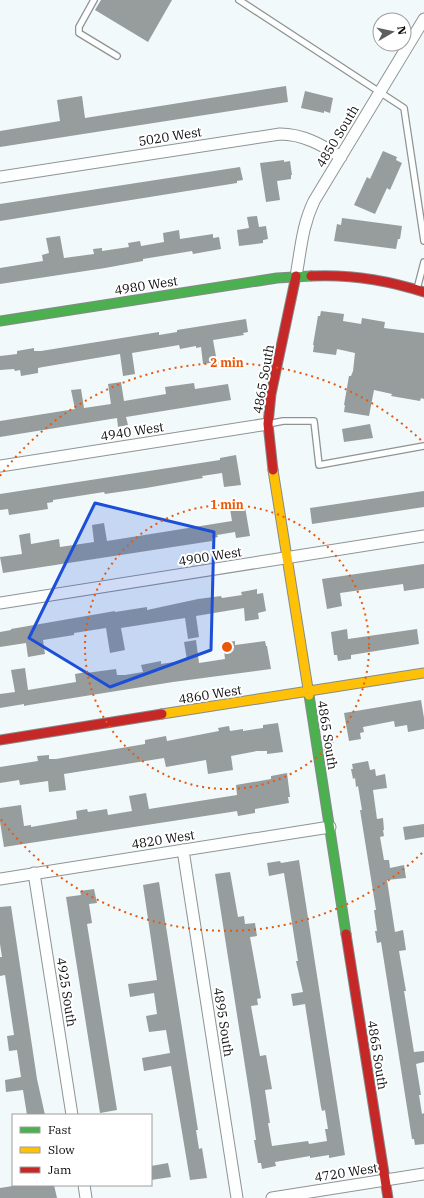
<svg xmlns="http://www.w3.org/2000/svg" width="424" height="1198" font-family="'IBM Plex Serif',serif">
	<style>
		.building { fill: #979d9c }
		.lines { fill: none; stroke-linecap: round; stroke-linejoin: round }
		.lane-casing { stroke: #909394; stroke-width: 8 }
		.street-casing { stroke: #909394; stroke-width: 13 }
		.fast-casing { stroke: #868a8a; stroke-width: 11 }
		.slow-casing { stroke: #868a8a; stroke-width: 11 }
		.jam-casing { stroke: #868a8a; stroke-width: 11 }
		.lane { stroke: #fdfefe; stroke-width: 5.5 }
		.street { stroke: #fdfefe; stroke-width: 11 }
		.fast { stroke: #4caf50; stroke-width: 9 }
		.slow { stroke: #ffc107; stroke-width: 9 }
		.jam { stroke: #c62828; stroke-width: 9 }
		.marked { fill: #1d4ed8; fill-opacity: 0.2; stroke: #1d4ed8; stroke-width: 3; stroke-linejoin: round }
		.ring { fill: none; stroke: #e8590c; stroke-width: 2; stroke-dasharray: 2 4 }
		.labels { text-anchor: middle; stroke-width: 4; stroke-linejoin: round; paint-order: stroke }
		.street-label { font-size: 13px; fill: #0d0d0d; stroke: #fff }
		.centre { fill: #e8590c; stroke: #fff; stroke-width: 2 }
		.ring-label { font-size: 12px; text-anchor: middle; font-weight: bold; fill: #e8590c; stroke: #fff; stroke-width: 4; stroke-linejoin: round; paint-order: stroke }
	</style>
	<rect width="100%" height="100%" fill="#f1f9fa"/>
	<path class="building" d="M101 0H172L148 42 95 10Z
		M286 86 288 102 0 147V131L60 121 57 100 82 96 85 118Z
		M305 91 333 98 330 113 324 111V113L301 108Z
		M383 151 397 157 396 160 402 163 390 190 387 188 375 214 354 205 367 177 370 179Z
		M284 160V162L290 161 292 175H291V179L277 181 280 200 266 202 260 163Z
		M240 167 243 180 237 181V183L0 221V204Z
		M257 216 259 227 266 226 268 239 263 240V243L239 246 237 230 249 228 247 217Z
		M342 218 402 226 400 239H398L396 249 334 241 337 224 341 225Z
		M179 230 180 239 213 234V238L219 237 221 249 193 254 192 251 143 259V261L105 268 0 284V268L43 261 42 255 49 253 46 238 60 236 64 258 94 254 93 249 102 248V251L129 247 128 243 140 241 141 246 164 242 163 233Z
		M321 311 344 314 343 321 361 324 362 318 385 322 384 328 424 333V399L421 398 420 401 391 396 392 394 374 390 369 416 344 412 345 405H344L349 376H351L353 371 355 353 337 349 336 355 313 352 314 345H313L318 316H320Z
		M246 319 248 332 243 333 244 335 213 340 217 362 203 364 201 347 196 348V346L180 349 179 345 132 353 135 374 123 376 120 354 43 367 38 368V373L21 376 20 370 15 371 14 369 0 370V356L17 354V351L34 348V351H41L159 332V335L177 332V330Z
		M121 382 124 401 166 394 165 387 194 383 195 389 228 384 231 400 126 417 128 425 118 427 117 418 0 437V421L75 409 71 390 81 389 84 408 111 404 108 384Z
		M370 424 373 438 344 442 342 429Z
		M236 455 241 485 224 487 222 473 202 476 203 478 146 488 105 494 104 492 53 500V502L47 503 48 509 9 515 8 509 0 510V494L220 460V458Z
		M424 491V507L312 524 310 508Z
		M245 507 250 536 236 538 235 532 217 535 218 537 212 538V541L3 573 0 557 22 554 19 535 30 533 31 544 59 539 60 547 94 542 92 525 104 523 107 541 232 521 230 509Z
		M424 564V588L404 591 403 584 340 593 342 606 327 609 322 579Z
		M257 589V594L263 593 266 611 258 613 259 619 245 621 244 608 196 616 199 637 188 639 185 618 121 628 125 650 110 653 106 628 74 633V635L43 640 45 654 28 657 26 643 0 647V632L11 630V629L115 611V612L147 607V610L198 599 221 596 222 598 242 595 241 592Z
		M347 629 348 639 417 629 419 644 351 655V659L338 661 337 655H334L331 632Z
		M196 640 199 663 225 659 223 643 235 641V645L265 641 266 646H267L271 669 173 682 29 705 24 706V704L0 708V694L15 692 11 670 25 668 28 690 76 682 75 674 86 672V673L116 669 117 675H125L143 672 141 665 161 661V664L187 660 184 642Z
		M421 700 424 718V729L408 732 407 725 395 727 394 721 363 727 364 732 360 733 361 739 349 741 344 713Z
		M278 723 283 752 267 754V751H257L231 756 233 770 208 774 206 760 166 767 164 758 64 774 66 790 49 792 48 781 20 785 19 780 0 783V767L38 761 37 756 49 755V759H56L145 744V740L166 736 167 741 219 731 218 728 229 726 230 731 243 729V731L263 728V725Z
		M368 761 370 770 375 769 376 776 385 774 387 788 373 790 377 819 383 818 384 830H383L384 836 380 837 384 860H389L390 868 404 865 406 878 387 880 395 932 403 930 406 950 399 951 406 991H404L414 1052 424 1051V1062L416 1064 421 1095H419L422 1114 424 1113V1144L415 1145 414 1139H412L381 942 377 943 375 931H377L374 910H376L360 810H362L358 786 356 787 355 778 353 779 351 769H353L352 764Z
		M287 773 290 797H288L289 803 255 809V813L238 816 237 811 231 812 4 847 0 822V808L21 805 24 826 31 825V827L77 819 76 811 87 809 88 812 107 809 108 815 132 811 129 796 146 793 149 809 237 795 236 785 271 779V776Z
		M424 824V837L405 840 403 827Z
		M299 860 345 1155 329 1158V1155L310 1158V1156L275 1162 276 1166 262 1169 261 1163H258L254 1140H256L250 1098 215 874 230 872 238 917 244 916 245 924 255 923 257 936 250 937 261 998 257 999 258 1005 251 1006 260 1056 266 1055 272 1089 265 1090 270 1123H268L272 1146 308 1141 309 1144 327 1141 325 1129H328L325 1110 322 1111 321 1107 305 1004 293 1006 291 994 303 992 296 961H298L284 873 269 876 267 863 280 861 281 863Z
		M159 882 198 1130H196L199 1149 202 1148 207 1178 190 1180 171 1066 144 1071 142 1058 170 1053 166 1030 149 1032 146 1016 157 1014 154 993 130 997 128 984 157 980 143 885Z
		M94 889 97 903 89 904 92 923 87 924 117 1110 100 1113 66 897 81 895 80 891Z
		M11 906 37 1079 45 1115H27L23 1090 6 1092 5 1080 21 1077 17 1050 9 1051 7 1036 14 1035 5 975 0 976V957H2L0 944V907Z
		M168 1163 171 1177 151 1180V1166Z
		M19 1185H54L57 1198H0V1188Z"/>
	<g class="lines">
		<g class="lane-casing">
			<path id="lane" d="M94 0 79 27V33L117 56
				M239 0 404 108 424 241
				M417 289 424 262
				M268 424 283 421H314L319 465 424 446"/>
		</g>
		<g class="street-casing">
			<path id="street" d="M0 177 280 134C303 134 322 145 341 157
				M296 276C301 249 302 226 314 201L424 19
				M0 466 268 424
				M0 603 424 536
				M183 850 237 1198
				M34 873 72 1115
				M0 879 330 827
				M84 1185 86 1198
				M272 1198 424 1174"/>
		</g>
		<g class="fast-casing">
			<path id="fast" d="M0 321 277 278 311 276
				M309 695 346 934"/>
		</g>
		<g class="slow-casing">
			<path id="slow" d="M273 470 309 695
				M162 714 424 673"/>
		</g>
		<g class="jam-casing">
			<path id="jam" d="M311 276C350 274 387 280 424 292
				M273 470 268 424 271 394 296 276
				M0 740 162 714
				M346 934 388 1198"/>
		</g>
		<use href="#lane" class="lane"/>
		<use href="#street" class="street"/>
		<use href="#fast" class="fast"/>
		<use href="#slow" class="slow"/>
		<use href="#jam" class="jam"/>
	</g>
	<path class="marked" d="M95 503 214 532 211 650 110 687 29 638Z"/>
	<g class="ring">
		<circle cx="227" cy="647" r="142"/>
		<path d="M422 853A284 284 0 0 1 0 818M0 476A284 284 0 0 1 422 441"/>
	</g>
	<g class="labels">
		<g class="street-label">
			<text transform="translate(170 136) rotate(-9)" y="5">5020 West</text>
			<text transform="translate(337 136) rotate(-59)" y="5">4850 South</text>
			<text transform="translate(146 285) rotate(-9)" y="5">4980 West</text>
			<text transform="translate(263 379) rotate(-80)" y="5">4865 South</text>
			<text transform="translate(132 431) rotate(-9)" y="5">4940 West</text>
			<text transform="translate(210 556) rotate(-9)" y="5">4900 West</text>
			<text transform="translate(210 694) rotate(-9)" y="5">4860 West</text>
			<text transform="translate(328 735) rotate(81)" y="5">4865 South</text>
			<text transform="translate(163 839) rotate(-9)" y="5">4820 West</text>
			<text transform="translate(67 992) rotate(81)" y="5">4925 South</text>
			<text transform="translate(224 1022) rotate(81)" y="5">4895 South</text>
			<text transform="translate(378 1055) rotate(81)" y="5">4865 South</text>
			<text transform="translate(346 1172) rotate(-9)" y="5">4720 West</text>
		</g>
	</g>
	<circle cx="227" cy="647" r="6" class="centre"/>
	<g class="ring-label">
		<text x="227" y="367">2 min</text>
		<text x="227" y="509">1 min</text>
	</g>
	<rect x="12" y="1114" width="140" height="72" fill="#ffffff" stroke="#9e9e9e"/>
	<rect x="20" y="1127" width="20" height="6" fill="#4caf50" stroke="#9e9e9e"/>
	<text x="48" y="1134" font-size="12" fill="#0d0d0d">Fast</text>
	<rect x="20" y="1147" width="20" height="6" fill="#ffc107" stroke="#9e9e9e"/>
	<text x="48" y="1154" font-size="12" fill="#0d0d0d">Slow</text>
	<rect x="20" y="1167" width="20" height="6" fill="#c62828" stroke="#9e9e9e"/>
	<text x="48" y="1174" font-size="12" fill="#0d0d0d">Jam</text>
	<g transform="translate(392 32) rotate(81)"><circle r="19" fill="#ffffff" stroke="#9e9e9e"/>
	<path d="M0-3L7 15L0 10L-7 15Z" fill="#5d6060"/>
	<text y="-6" font-size="11" font-weight="bold" text-anchor="middle" fill="#0d0d0d">N</text>
	</g>
</svg>
